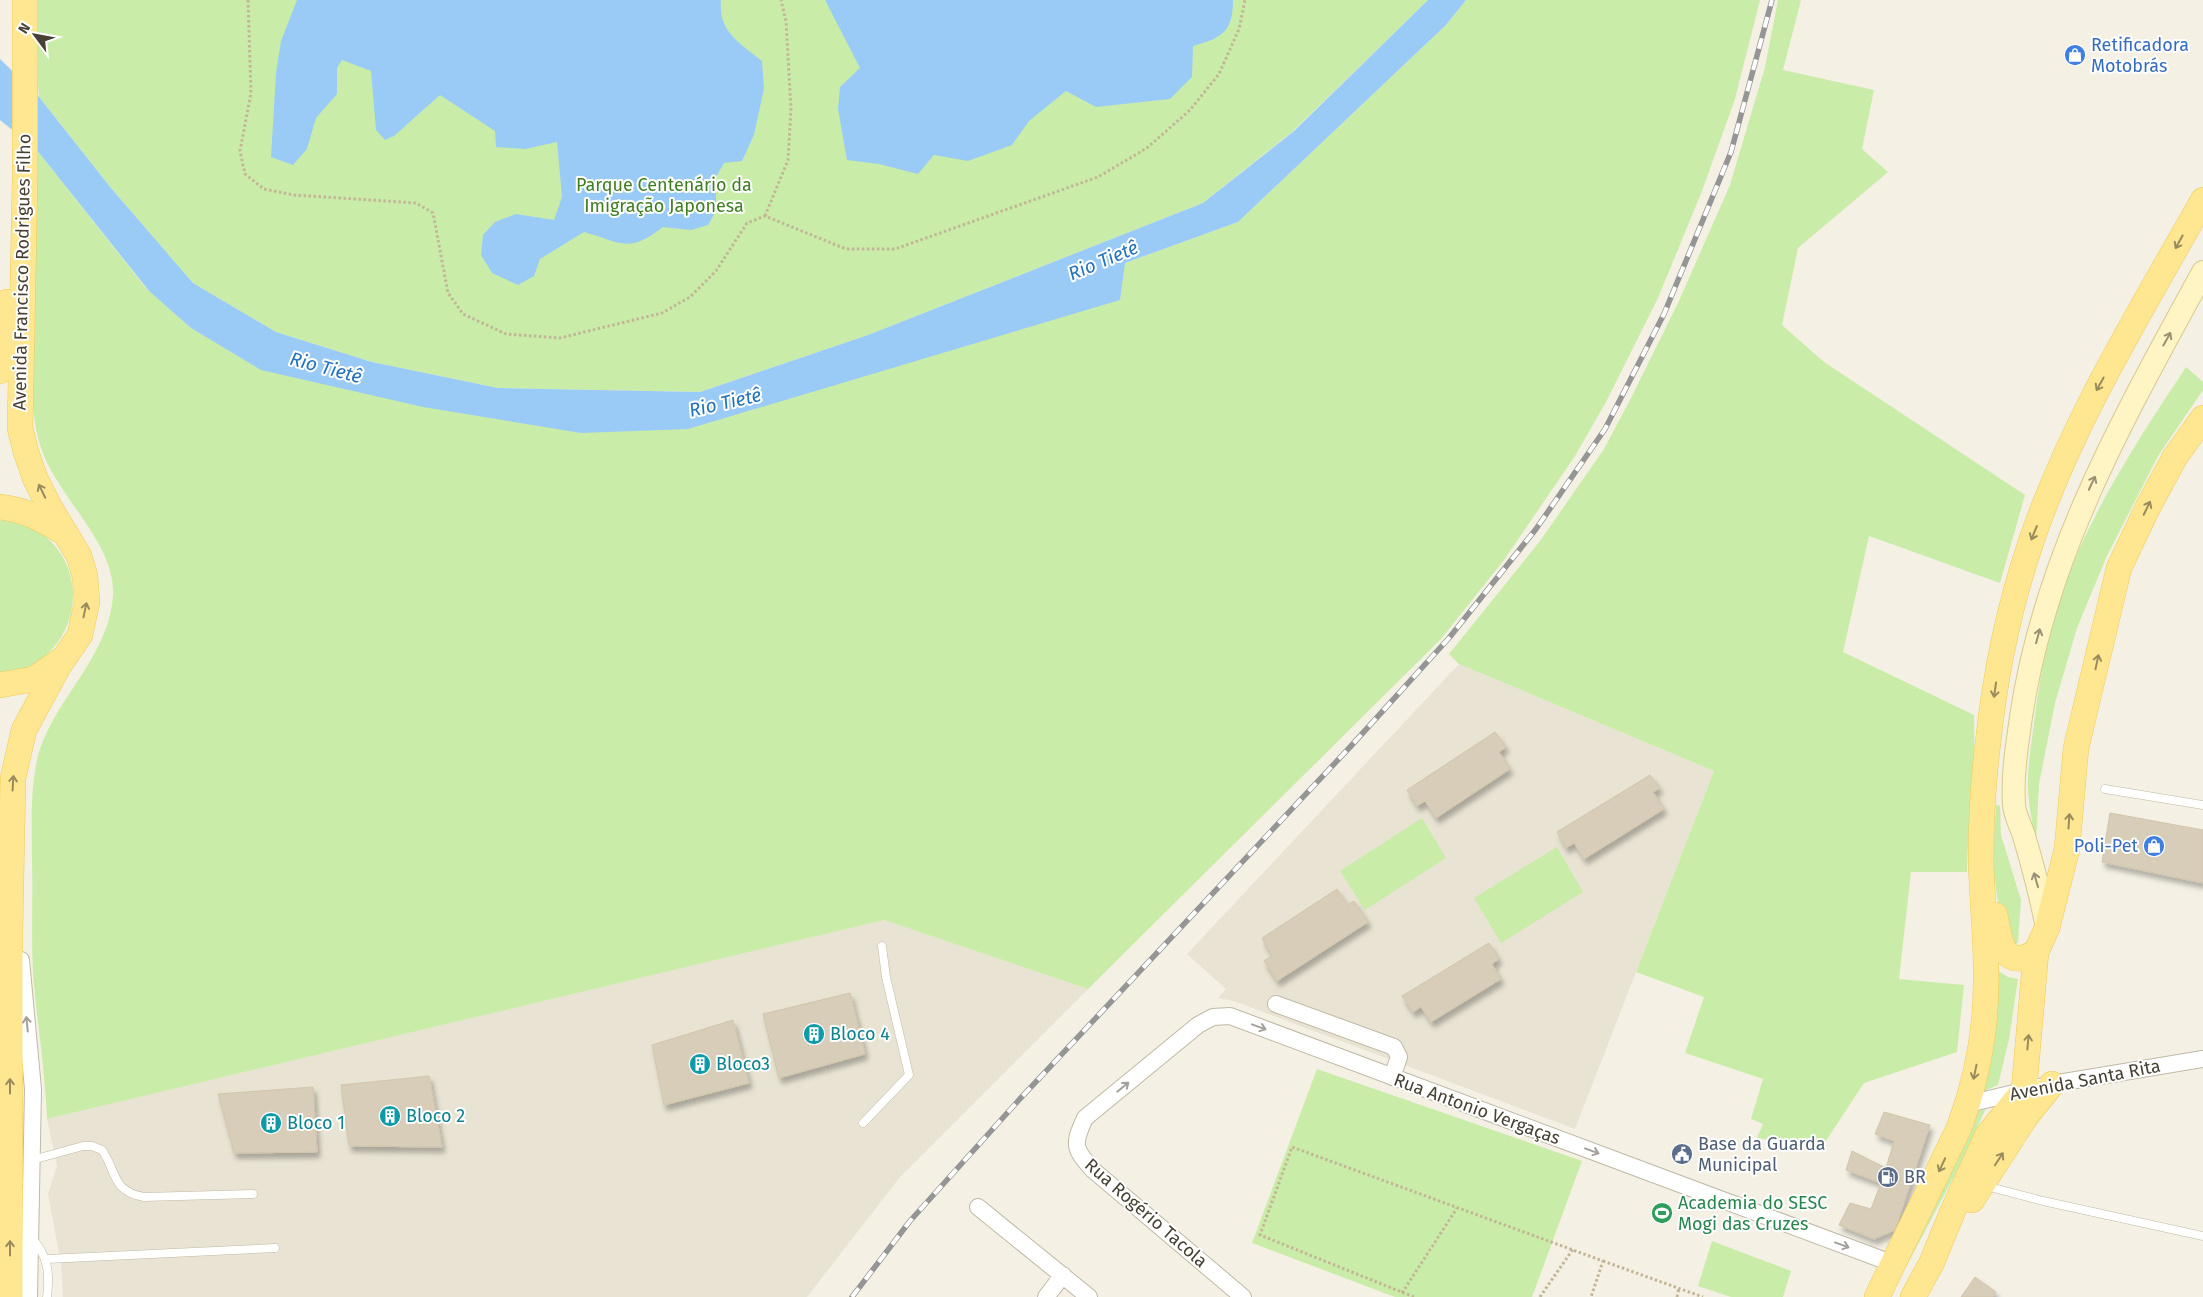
<svg xmlns="http://www.w3.org/2000/svg" width="2203" height="1297" font-family="'Fira Sans',sans-serif">
	<style>
		.residential { fill: #e8e3d2 }
		.green { fill: #caeca9 }
		.water { fill: #9acbf7 }
		.building { fill: #d7cdb9; stroke: #d2c5ab; filter: url(#shadow) }
		.lines { fill: none; stroke-linecap: round; stroke-linejoin: round }
		.lane-casing { stroke: #c0b9a6; stroke-width: 9 }
		.street-casing { stroke: #c0b9a6; stroke-width: 18 }
		.secondary-casing { stroke: #d8c98f; stroke-width: 24 }
		.primary-casing { stroke: #efca58; stroke-width: 26 }
		.path { stroke: #c3b696; stroke-width: 3; stroke-dasharray: 2.5 2.5; stroke-linecap: butt }
		.lane { stroke: #fff; stroke-width: 8 }
		.street { stroke: #fff; stroke-width: 16 }
		.secondary { stroke: #fff4c3; stroke-width: 22 }
		.primary { stroke: #ffe792; stroke-width: 25 }
		.rail-casing { stroke: #959595; stroke-width: 5.5 }
		.rail { stroke: #fff; stroke-width: 4; stroke-dasharray: 11; stroke-linecap: butt }
		.oneway { stroke: #9a8b5e }
		.oneway2 { stroke: #9a9174 }
		.oneway3 { stroke: #a3a09a }
		.labels { text-anchor: middle; stroke-width: 4; stroke-linejoin: round; paint-order: stroke }
		.shop-label { font-size: 18px; fill: #366cbe; stroke: #fff; text-anchor: start }
		.park-label { font-size: 18px; fill: #3f7e21; stroke: #fff }
		.street-label { font-size: 18px; fill: #474034; stroke: #fff }
		.culture-label { font-size: 18px; fill: #0d838f; stroke: #fff; text-anchor: start }
		.service-label { font-size: 18px; fill: #4e5e75; stroke: #fff; text-anchor: start }
		.leisure-label { font-size: 18px; fill: #27864d; stroke: #fff; text-anchor: start }
		.water-label { font-size: 19px; font-style: italic; fill: #2372bc; stroke: #fff }
	</style>
	<defs>
		<filter id="shadow"><feDropShadow dx="3" dy="5.5" stdDeviation="2.5" flood-color="#0004"/></filter>
	</defs>
	<rect width="100%" height="100%" fill="#f4f0e4"/>
	<path class="residential" d="M1459 664 1714 771 1575 1129 1234 1001 1218 998 1226 989 1187 954Z
		M884 920 1088 989 900 1177 807 1297H63L61 1264 48 1194 57 1166 47 1119Z"/>
	<path class="green" d="M35 0H1428L1293 131 1203 203 868 335 700 392 498 388 372 362 276 332 193 283 111 188 39 97 34 31Z
		M1466 0H1760L1735 99 1702 191 1658 298 1606 402 1575 456 1504 560 1441 639 1088 989 884 920 47 1119C45 1070 37 1022 33 973 31 936 33 899 32 862 32 830 30 797 36 765 48 703 108 662 113 596 116 543 57 497 41 448 28 409 33 362 33 322 34 264 35 207 36 149L145 287 191 328 581 433 1125 263 1238 222 1446 25Z
		M1778 0H1801L1783 70 1874 90 1862 149 1888 172 1798 248 1782 325 1824 362 2025 495 2000 583 1869 536 1843 652 1974 715C1976 767 1968 820 1967 872H1911L1899 979 1964 985 1957 1052 1864 1083 1822 1147 1757 1138 1763 1124 1751 1119 1763 1079 1685 1053 1704 997 1636 972 1714 771 1459 664 1449 654 1540 541 1604 449 1632 396 1678 303 1730 185 1765 67Z
		M2186 367 2203 382V390L2158 456 2106 558 2077 628 2055 703 2039 784 2036 844C2033 826 2029 808 2028 791 2027 766 2032 740 2035 715 2042 666 2051 614 2071 568 2101 496 2143 432 2186 367Z
		M0 519C16 522 33 525 46 537 99 583 69 669 0 674Z
		M1996 805 2000 806 2001 835 2021 900 2018 942 2014 946 2002 932 1994 874 1993 858Z
		M1422 818 1446 858 1365 910 1340 871Z
		M1557 847 1583 892 1501 943 1474 898Z
		M1997 970 2008 977 2018 979 2009 1039 1998 1085 1979 1093Z
		M1317 1069 1582 1161 1532 1297H1395L1252 1243Z
		M1986 1108 1959 1167 1890 1297 1977 1112Z
		M1712 1241 1791 1271 1783 1297H1731L1698 1286Z"/>
	<path class="water" d="M297 0H721C718 32 740 43 762 61L764 88 754 135 742 161 724 163 716 177V211L708 225 691 230 663 227C628 254 623 243 584 232L540 259 534 276 518 285 492 273 481 255 483 235 495 222 516 214 554 220 562 197 557 142 525 149 496 147 495 131 440 95 394 136 385 140 376 130 371 71 342 60 337 68V94L316 118 307 149 293 165 271 157 276 73 281 41Z
		M825 0H1233C1233 32 1222 38 1193 46L1192 77 1170 99 1096 107 1066 91 1029 121 1012 145 968 161 934 155 918 174 879 164 847 160 838 109 840 87 860 68Z
		M1428 0H1466L1446 25 1238 222 1125 263 1120 300 688 429 581 433 423 407 261 370 191 328 149 291 36 149 0 120V59L39 97 111 188 193 283 276 332 372 362 498 388 700 392 868 335 1203 203 1294 131Z"/>
	<path class="building" d="M1495 732 1506 747 1499 752 1510 769 1436 818 1425 801 1417 806 1407 790Z
		M1650 775 1660 788 1653 792 1664 809 1584 859 1574 843 1566 848 1557 832Z
		M2110 813 2203 830V883L2102 862Z
		M1337 889 1347 905 1354 901 1368 922 1277 981 1264 961 1272 956 1262 938Z
		M1489 943 1499 959 1492 964 1501 979 1431 1022 1421 1007 1413 1012 1402 996Z
		M850 993 865 1054 779 1078 763 1014Z
		M733 1020 749 1083 664 1105 652 1045Z
		M429 1076 442 1147 349 1146 341 1085Z
		M313 1087 317 1152 234 1153 218 1094Z
		M1884 1112 1930 1125 1895 1230 1874 1239 1839 1225 1850 1203 1871 1209 1881 1183 1846 1170 1852 1151 1886 1168 1894 1141 1875 1134Z
		M1975 1277 1996 1292 1993 1297H1961Z"/>
	<g class="lines">
		<g class="lane-casing">
			<path id="lane" d="M2105 789 2203 805
				M863 1123 909 1075 886 977 882 946
				M32 1160 83 1146H92L102 1150C117 1171 111 1191 144 1197L253 1194
				M1986 1186 2043 1201 2203 1236
				M31 1237C48 1256 50 1272 47 1297
				M47 1259 275 1248"/>
		</g>
		<g class="street-casing">
			<path id="street" d="M21 960 33 1089 29 1297
				M1276 1004 1394 1047 1399 1057 1392 1077
				M1968 1104 2052 1084 2203 1059
				M978 1207 1089 1297
				M1046 1297 1063 1275
				M1243 1297 1093 1170C1073 1148 1073 1144 1085 1118L1198 1025 1213 1017 1230 1016 1894 1264"/>
		</g>
		<g class="secondary-casing">
			<path id="secondary" d="M2047 928C2041 897 2033 866 2024 836 2021 826 2014 814 2014 804 2012 776 2017 745 2021 717 2045 554 2125 415 2203 272"/>
		</g>
		<g class="primary-casing">
			<path id="primary" d="M0 371 7 302
				M0 507C26 510 41 519 63 532
				M0 685 34 679 60 661
				M1995 915C2000 940 2002 972 2036 952
				M1972 1200 2027 1115 2052 1084
				M10 1297V933L13 778 24 730 58 667 80 635 87 602 85 576 79 556 49 506 35 478 26 452 20 428 25 176V0
				M1877 1297 1959 1128C1976 1082 1986 1032 1986 983 1987 942 1982 901 1981 861 1981 822 1983 781 1988 743 1995 675 2009 607 2031 542 2072 421 2141 311 2203 200
				M1913 1297 1932 1262 1952 1213 1987 1136 2024 1090 2036 952 2047 928 2067 849 2076 748 2119 568 2148 507 2175 457 2203 418"/>
		</g>
		<path class="path" d="M248 0 251 93 240 151 245 174 264 189 294 195 416 203 433 213 448 293 463 314 506 334 560 338 662 313 690 297 716 271 747 223 765 216 846 249H895L1098 177 1147 148 1190 110 1219 74 1239 29 1245 0
			M765 216 788 160 791 109 786 21 781 0
			M1603 1261 1703 1297
			M1402 1293 1457 1208
			M1414 1297 1260 1235 1292 1147 1603 1261 1591 1297
			M1540 1297 1573 1249
			M1677 1297 1679 1288"/>
		<use href="#lane" class="lane"/>
		<use href="#street" class="street"/>
		<use href="#secondary" class="secondary"/>
		<use href="#primary" class="primary"/>
		<g class="rail-casing">
			<path id="rail" d="M852 1297 910 1221 1018 1101 1351 746 1449 638 1536 529 1605 429 1664 314 1731 152 1772 0"/>
		</g>
		<use href="#rail" class="rail"/>
	</g>
	<defs><path id="oneway-shaft" d="M-6 0H5M1.5-3L5.5 0L1.5 3" fill="none" stroke-width="1.6" stroke-linecap="round" stroke-linejoin="round" transform="scale(1.25)"/></defs>
	<g class="oneway">
		<use href="#oneway-shaft" transform="translate(2179 242) rotate(119)"/>
		<use href="#oneway-shaft" transform="translate(2100 384) rotate(119)"/>
		<use href="#oneway-shaft" transform="translate(42 491) rotate(-116)"/>
		<use href="#oneway-shaft" transform="translate(2147 508) rotate(-64)"/>
		<use href="#oneway-shaft" transform="translate(2034 533) rotate(112)"/>
		<use href="#oneway-shaft" transform="translate(85 610) rotate(-78)"/>
		<use href="#oneway-shaft" transform="translate(2097 662) rotate(-78)"/>
		<use href="#oneway-shaft" transform="translate(1995 690) rotate(98)"/>
		<use href="#oneway-shaft" transform="translate(13 783) rotate(-87)"/>
		<use href="#oneway-shaft" transform="translate(2069 821) rotate(-86)"/>
		<use href="#oneway-shaft" transform="translate(2028 1042) rotate(-85)"/>
		<use href="#oneway-shaft" transform="translate(1975 1072) rotate(102)"/>
		<use href="#oneway-shaft" transform="translate(10 1086) rotate(-90)"/>
		<use href="#oneway-shaft" transform="translate(1999 1159) rotate(-57)"/>
		<use href="#oneway-shaft" transform="translate(1942 1165) rotate(115)"/>
		<use href="#oneway-shaft" transform="translate(10 1248) rotate(-90)"/>
	</g>
	<g class="oneway2">
		<use href="#oneway-shaft" transform="translate(2167 339) rotate(-61)"/>
		<use href="#oneway-shaft" transform="translate(2092 483) rotate(-65)"/>
		<use href="#oneway-shaft" transform="translate(2038 636) rotate(-75)"/>
		<use href="#oneway-shaft" transform="translate(2036 880) rotate(-106)"/>
	</g>
	<g class="oneway3">
		<use href="#oneway-shaft" transform="translate(27 1024) rotate(-96)"/>
		<use href="#oneway-shaft" transform="translate(1259 1027) rotate(20)"/>
		<use href="#oneway-shaft" transform="translate(1123 1087) rotate(-39)"/>
		<use href="#oneway-shaft" transform="translate(1592 1151) rotate(20)"/>
		<use href="#oneway-shaft" transform="translate(1842 1245) rotate(20)"/>
	</g>
	<defs>
		<g id="shop-disc" transform="scale(1.125)"><circle r="9.5" fill="#3f7fe0" stroke="#fff"/><path d="M-5-2.5h2.3a2.7 3.5 0 0 1 5.4 0H5L5.5 6h-11ZM-1.5-2.5h3a1.5 2.3 0 0 0-3 0Z" fill="#fff"/></g>
		<g id="building-disc" transform="scale(1.125)"><circle r="9.5" fill="#0f9aa8" stroke="#fff"/><path d="M-4-6H4V6H1V3H-1V6H-4ZM-2.5-4.3h1.7v1.8h-1.7ZM.8-4.3h1.7v1.8H.8ZM-2.5-1h1.7V.8h-1.7ZM.8-1h1.7V.8H.8Z" fill="#fff"/></g>
		<g id="civic-disc" transform="scale(1.125)"><circle r="9.5" fill="#5c6f8a" stroke="#fff"/><path d="M-.6-6.5H3V-4.5H.6V-3L4-1V1h2V6H-6V1h2V-1L-.6-3ZM-1.2 2.5V6h2.4V2.5Z" fill="#fff"/></g>
		<g id="fuel-disc" transform="scale(1.125)"><circle r="9.5" fill="#5c6f8a" stroke="#fff"/><path d="M-5.5-6h7V0h2V4h1.3V-2.5L3-4.5l.8-.8L6-3V5H2.5V1h-1V6h-7ZM-4.2-4.7v3.2H.2V-4.7Z" fill="#fff"/></g>
		<g id="stadium-disc" transform="scale(1.125)"><circle r="9.5" fill="#2e9e5b" stroke="#fff"/><path d="M0-5a6.5 5 0 1 0 0 10a6.5 5 0 1 0 0-10ZM-3.5-1.8h7v3.6h-7Z" fill="#fff"/></g>
	</defs>
	<g fill-rule="evenodd">
		<use href="#shop-disc" x="2075" y="55"/>
		<use href="#shop-disc" x="2154" y="846"/>
		<use href="#building-disc" x="814" y="1034"/>
		<use href="#building-disc" x="700" y="1064"/>
		<use href="#building-disc" x="390" y="1116"/>
		<use href="#building-disc" x="271" y="1123"/>
		<use href="#civic-disc" x="1682" y="1154"/>
		<use href="#fuel-disc" x="1888" y="1177"/>
		<use href="#stadium-disc" x="1662" y="1213"/>
	</g>
	<g class="labels">
		<g class="shop-label">
			<text x="2091" y="51">Retificadora<tspan x="2091" dy="21">Motobrás</tspan></text>
			<text x="2138" y="852" text-anchor="end">Poli-Pet</text>
		</g>
		<g class="park-label">
			<text x="664" y="191">Parque Centenário da<tspan x="664" dy="21">Imigração Japonesa</tspan></text>
		</g>
		<g class="street-label">
			<text transform="translate(22 272) rotate(-89)" y="6">Avenida Francisco Rodrigues Filho</text>
			<text transform="translate(2085 1080) rotate(-11)" y="6">Avenida Santa Rita</text>
			<text transform="translate(1477 1109) rotate(20)" y="6">Rua Antonio Vergaças</text>
			<text transform="translate(1146 1213) rotate(41)" y="6">Rua Rogério Tacola</text>
		</g>
		<g class="culture-label">
			<text x="830" y="1040">Bloco 4</text>
			<text x="716" y="1070">Bloco3</text>
			<text x="406" y="1122">Bloco 2</text>
			<text x="287" y="1129">Bloco 1</text>
		</g>
		<g class="service-label">
			<text x="1698" y="1150">Base da Guarda<tspan x="1698" dy="21">Municipal</tspan></text>
			<text x="1904" y="1183">BR</text>
		</g>
		<g class="leisure-label">
			<text x="1678" y="1209">Academia do SESC<tspan x="1678" dy="21">Mogi das Cruzes</tspan></text>
		</g>
		<g class="water-label">
			<text transform="translate(1103 260) rotate(-23)" y="7">Rio Tietê</text>
			<text transform="translate(326 367) rotate(15)" y="7">Rio Tietê</text>
			<text transform="translate(725 402) rotate(-13)" y="7">Rio Tietê</text>
		</g>
	</g>
	<g transform="translate(35 35) rotate(302)" stroke="#ffffff" stroke-width="4" paint-order="stroke">
	<path d="M0-4L9 19L0 12L-9 19Z" fill="#474034"/>
	<text y="-8" font-size="14" font-weight="bold" text-anchor="middle" fill="#474034">N</text>
	</g>
</svg>
